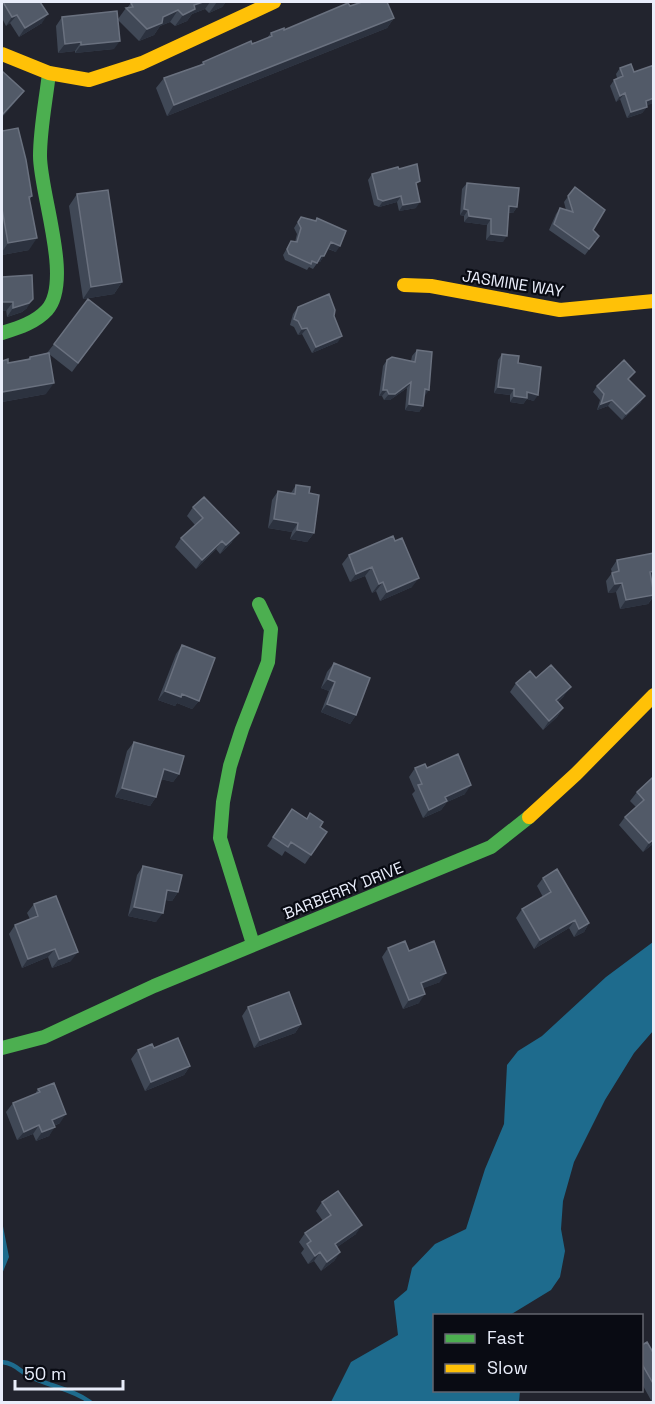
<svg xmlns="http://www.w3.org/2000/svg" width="655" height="1404" font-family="'Space Grotesk',sans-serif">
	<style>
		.water { fill: #1e6b8d }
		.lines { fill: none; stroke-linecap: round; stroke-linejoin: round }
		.stream { stroke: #1e6b8d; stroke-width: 4.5 }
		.fast { stroke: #4caf50; stroke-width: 14 }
		.slow { stroke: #ffc107; stroke-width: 14 }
		.wall { fill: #404856 }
		.shaded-wall { fill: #2c323f }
		.building { fill: #525a68; stroke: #6a717f; stroke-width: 1.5 }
		.labels { text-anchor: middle; stroke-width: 4.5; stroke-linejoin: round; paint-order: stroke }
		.street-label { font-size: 16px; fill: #e9edfa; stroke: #090b13 }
	</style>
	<rect width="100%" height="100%" fill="#22242e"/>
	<path class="water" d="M653 942V1031L634 1053 605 1100 574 1162 563 1201 561 1229 565 1251 560 1277 551 1290 510 1315 434 1316V1390L520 1391 519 1402H331L351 1362 398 1335 394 1301 407 1290 412 1268 435 1244 466 1229 485 1169 504 1124 507 1065 518 1051 542 1036 606 977Z
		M2 1221 9 1257 2 1274Z"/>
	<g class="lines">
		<path class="stream" d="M2 1362C13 1363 18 1369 27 1375 47 1386 71 1388 90 1402"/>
		<path class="fast" d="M2 333C18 328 35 323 47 310 73 281 40 193 40 156 40 129 46 100 49 73
			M253 944 220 838 223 802 230 766 242 729 268 662 271 629 259 604
			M2 1048 44 1037 154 986 491 847 529 817"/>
		<path class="slow" d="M2 54 49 73 89 80 142 63 274 2
			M404 285 431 286 560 310 654 301
			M529 817 576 774 654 695"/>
	</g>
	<path class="wall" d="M2 2H40L42 23 19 37 10 23 6 26 2 18Z
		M133 2H226L222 7 209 13 205 9 192 14 187 21 175 26 170 22 160 26 154 35 139 41 118 20 114 49 75 53V51L58 53 56 26 62 17 118 19 126 8H127L131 3Z
		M350 6 394 18 387 28 167 116 156 88 164 78 200 65 203 62 267 38 271 33 284 30Z
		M654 65V103L646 105 647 107 642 113 627 118 620 99 616 102 610 86 614 80 617 78 616 74 620 68 634 72Z
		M2 131 32 196 30 199 29 250 2 255Z
		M399 169 416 187V208L399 211 397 202 379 207 374 205 368 180 372 174Z
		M467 183 517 207 513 213H509L503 242 486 240 487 225 464 222V216L460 215 462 189Z
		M575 187 593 230 599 236 585 255 549 230 556 214 560 208 566 210 564 202Z
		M77 194 122 282 114 294 83 299 69 206Z
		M301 217 316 221 317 218 336 252 328 249 320 262H318L313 269 309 267 307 270 285 260 283 255 291 241 295 242 297 234 294 228Z
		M2 277 27 308 22 312 7 317Z
		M298 307 338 342 312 353 302 334 298 335 294 327 290 325 293 314Z
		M112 318 72 372 49 354 46 394 2 402V361L8 363 28 359 30 357 47 353 54 344Z
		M417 350 425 396H424L423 406 419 412 405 410 407 388 390 400H384L382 396H379L383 366 387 360 411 361 412 356Z
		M502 354 518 363 534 401 527 399 523 404 510 402V395L494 393 498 360Z
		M629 380 641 402 622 420 608 406 597 410 600 400 593 392 597 386Z
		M296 485 309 493 314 533 307 542 290 539 292 532 268 528 272 500 278 491 291 493Z
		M193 507 232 542 220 554 216 549 196 569 175 547 181 538 195 525 187 516Z
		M654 553V575L651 579 654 596 648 604 620 609 616 592 608 593 606 581 612 573 611 569 617 560Z
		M349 555 412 587 380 601 376 591 372 593 365 576 350 582 342 564Z
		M182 645 199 701 192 709 177 703 175 706 158 700 176 654Z
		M334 663 356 715 350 724 321 712 329 691 321 688 327 672Z
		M536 678 564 696 558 702 563 708 557 717 543 730 510 692 516 683Z
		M134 742 179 774 173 782 161 779 156 797 150 806 115 797 127 751Z
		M415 768H427L465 794 447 802 441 810 423 818 412 794 415 791 409 777Z
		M654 780V843L643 852 619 825 625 817 636 807 630 801 637 792Z
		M292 809 327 832 305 864 285 851 282 856 267 846Z
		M143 866 178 892 172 901 165 900 156 922 128 916 137 875Z
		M543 878 589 923 584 932 574 937 569 928 534 949 516 918 522 909 543 897 537 886Z
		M34 904 71 961 52 968 48 957 22 968 9 934 15 925 30 919 27 913Z
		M388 948 409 951 440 982 423 988 419 1003 403 1009 382 957Z
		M248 1007 301 1024 295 1033 254 1048 242 1016Z
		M154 1048 190 1066 184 1075 145 1091 131 1059 138 1050Z
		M38 1089 60 1123 54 1126 49 1136 36 1141 33 1134 17 1140 6 1112 13 1103 35 1094Z
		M322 1202 356 1234 337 1247 340 1252 334 1261 321 1271 314 1261 308 1264 301 1253 304 1249 299 1242 305 1233 323 1221 316 1211Z
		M642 1345 654 1354V1402H652L642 1384Z"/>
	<path class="shaded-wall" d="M203 2H210L205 9 192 14 187 21 175 26 183 15 194 5Z
		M217 2H226L222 7 209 13Z
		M178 10 170 22 160 26 154 35 139 41 147 29 163 17Z
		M48 14 42 23 19 37 25 28Z
		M17 15 10 23 6 26 12 17Z
		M394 18 387 28 167 116 174 105Z
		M120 41 114 49 75 53 81 45Z
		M81 42 75 51 58 53 65 44Z
		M24 91 17 100 2 118V115Z
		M625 93 620 99 616 102 620 96Z
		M654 98V103L642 107 646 101Z
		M647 107 642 113 627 118 631 112Z
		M401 196 397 202 379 207 383 201Z
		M420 202 416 208 399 211 403 205Z
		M509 206 517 207 513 213 505 212Z
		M464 209 468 210 464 216 460 215Z
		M469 216 491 219 487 225 464 222Z
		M491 234 507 236 503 242 486 240Z
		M37 238 29 250 2 255V252L8 243Z
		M331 242 340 246 336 252 327 248Z
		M321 256H324L320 262H317Z
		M122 282 114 294 83 299 91 287Z
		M33 299 27 308 22 312 7 317 13 308Z
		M2 302H13L6 311H2Z
		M307 328 302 334 298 335 302 329Z
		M342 336 338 342 312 353 316 347Z
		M411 382 407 388 390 400H384L389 394Z
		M54 383 46 394 2 402V392Z
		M498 387 514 389 510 395 494 393Z
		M425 389 429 390 425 396H421Z
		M383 390H387L382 396H379Z
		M527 392 538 395 534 401 527 399 523 404 510 402 514 396Z
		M645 396 641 402 622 420 626 414Z
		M612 400 608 406 597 410 601 404Z
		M409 404 423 406 419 412 405 410Z
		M274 519 298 523 292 532 268 528Z
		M297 530 314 533 307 542 290 539Z
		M239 533 232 542 220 554 226 545Z
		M222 541 216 549 196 569 202 560Z
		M372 567 365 576 350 582 356 574Z
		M654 571V575L651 579 650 572Z
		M419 578 412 587 380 601 387 592Z
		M383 582 376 591 372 593 379 584Z
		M622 583 616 592 608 593 615 584Z
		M654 595 648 604 620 609 626 600Z
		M328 679 335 682 329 691 321 688Z
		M571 687 564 696 550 709 556 700Z
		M165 691 182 694 199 701 192 709 177 703 175 706 158 700Z
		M327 704 356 715 350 724 321 712Z
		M563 708 557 717 543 730 549 721Z
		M164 769 179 774 173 782 157 778Z
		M471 785 465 794 447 802 441 810 423 818 429 810 445 797Z
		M122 788 156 797 150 806 115 797Z
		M654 839V843L643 852 649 843Z
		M167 890 178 892 172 901 161 899Z
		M134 907 163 913 156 922 128 916Z
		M575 920 569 928 534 949 540 940Z
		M589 923 584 932 574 937 579 929Z
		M55 949 48 957 22 968 28 959Z
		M78 952 71 961 52 968 59 959Z
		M446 973 440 982 414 992 421 983Z
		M425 994 419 1003 403 1009 409 1000Z
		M301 1024 295 1033 254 1048 260 1040Z
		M190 1066 184 1075 145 1091 151 1082Z
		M66 1114 60 1123 46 1129 52 1120Z
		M39 1125 33 1134 17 1140 24 1132Z
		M55 1127 49 1136 36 1141 42 1132Z
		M362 1225 356 1234 329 1253 335 1244Z
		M320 1252 314 1261 308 1264 315 1256Z
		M340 1252 334 1261 321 1271 327 1262Z"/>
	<path class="building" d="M3 2H40L48 14 25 28 17 15 12 17Z
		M133 2H203L194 5 195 9 183 15 178 10 163 17 162 23 147 29 126 8 133 7 131 3Z
		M362 2H387L394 18 174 105 164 78 204 64 203 62 251 41 252 44 272 36 271 33 284 28V30L348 3 350 6Z
		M117 11 120 41 81 45V42L65 44 62 17Z
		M631 64 634 72 654 65V98L646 101 647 107 631 112 625 93 620 96 614 80 623 76 620 68Z
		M2 71 24 91 2 115Z
		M18 128 26 160 32 196 29 197 37 238 8 243 2 209V131Z
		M417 164 420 181 416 183 420 202 403 205 401 196 383 201 378 199 372 174 398 167 399 169Z
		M467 183 519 188 517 207 509 206 507 236 491 234V219L469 216 468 210 464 209Z
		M575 187 605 210 593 230 599 236 589 249 554 224 560 208 573 212 568 196Z
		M108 190 122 282 91 287 77 194Z
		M301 217 316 221 317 218 346 231 340 246 331 242 324 256H321L317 263 312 261 311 264 289 254 287 249 291 241 297 242 301 228 298 222Z
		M32 275 33 299 29 303 13 308V302H2V277Z
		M329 294 335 310 334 316 342 336 316 347 307 328 302 329 298 321 294 319 298 307Z
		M88 299 112 318 78 363 54 344Z
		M417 350 432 352 429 390 425 389 423 406 409 404 411 382 395 394H389L387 390H383L387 360 392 357 415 362Z
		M49 353 54 383 2 392V361L8 359V363L30 359V357Z
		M502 354 519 356 518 363 541 367 538 395 527 392V398L514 396V389L498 387Z
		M624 360 635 372 628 379 645 396 626 414 612 400 601 404 604 394 597 386Z
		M296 485 310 487 309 493 319 495 314 533 297 530 298 523 274 519 278 491 295 494Z
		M204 497 239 533 226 545 222 541 202 560 181 538 203 518 193 507Z
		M393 536 395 541 402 538 419 578 387 592 383 582 379 584 372 567 356 574 349 555Z
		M654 553V571L650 572 654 595 626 600 622 583 615 584 612 573 619 571 617 560Z
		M182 645 215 658 199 701 182 694 181 697 165 691Z
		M334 663 370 678 356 715 327 704 335 682 328 679Z
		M551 665 571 687 556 700 563 708 549 721 516 683 530 671 536 678Z
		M134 742 184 756 179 774 164 769 156 797 122 788Z
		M458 754 471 785 445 797 447 801 429 810 418 785 422 784 415 768 425 764 427 768Z
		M652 778 654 780V839L649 843 625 817 644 800 637 792Z
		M292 809 307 819 310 813 323 822 320 827 327 832 311 855 291 842 288 847 273 837Z
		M143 866 182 875 178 892 167 890 163 913 134 907Z
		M557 869 589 923 579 929 575 920 540 940 522 909 551 892 543 878Z
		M56 896 78 952 59 959 55 949 28 959 15 925 38 916 34 904Z
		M405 941 409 951 434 941 446 973 421 983 425 994 409 1000 388 948Z
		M289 992 301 1024 260 1040 248 1007Z
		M178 1038 190 1066 151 1082 138 1050 152 1044 154 1048Z
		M54 1083 66 1114 52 1120 55 1127 42 1132 39 1125 24 1132 13 1103 40 1092 38 1089Z
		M338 1191 362 1225 335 1244 340 1252 327 1262 320 1252 315 1256 307 1244 311 1241 305 1233 331 1215 322 1202Z
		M647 1342 654 1354V1385L642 1364V1345Z"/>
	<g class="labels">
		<g class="street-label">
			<text transform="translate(513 283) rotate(9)" y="6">JASMINE WAY</text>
			<text transform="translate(343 890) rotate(-22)" y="6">BARBERRY DRIVE</text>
		</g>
	</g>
	<rect width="655" height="1404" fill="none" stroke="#e9edfa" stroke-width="6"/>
	<rect x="433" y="1314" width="210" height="78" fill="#090b13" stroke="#63656f" stroke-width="1.5"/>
	<rect x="445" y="1334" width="30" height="9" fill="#4caf50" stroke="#63656f" stroke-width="1.5"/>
	<text x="487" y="1344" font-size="18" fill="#e9edfa">Fast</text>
	<rect x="445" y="1364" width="30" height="9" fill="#ffc107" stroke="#63656f" stroke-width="1.5"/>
	<text x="487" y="1374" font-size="18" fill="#e9edfa">Slow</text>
	<path d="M15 1380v9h108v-9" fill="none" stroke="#e9edfa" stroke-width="3"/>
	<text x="24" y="1380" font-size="18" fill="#e9edfa" stroke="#090b13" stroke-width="4.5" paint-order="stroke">50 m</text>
</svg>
